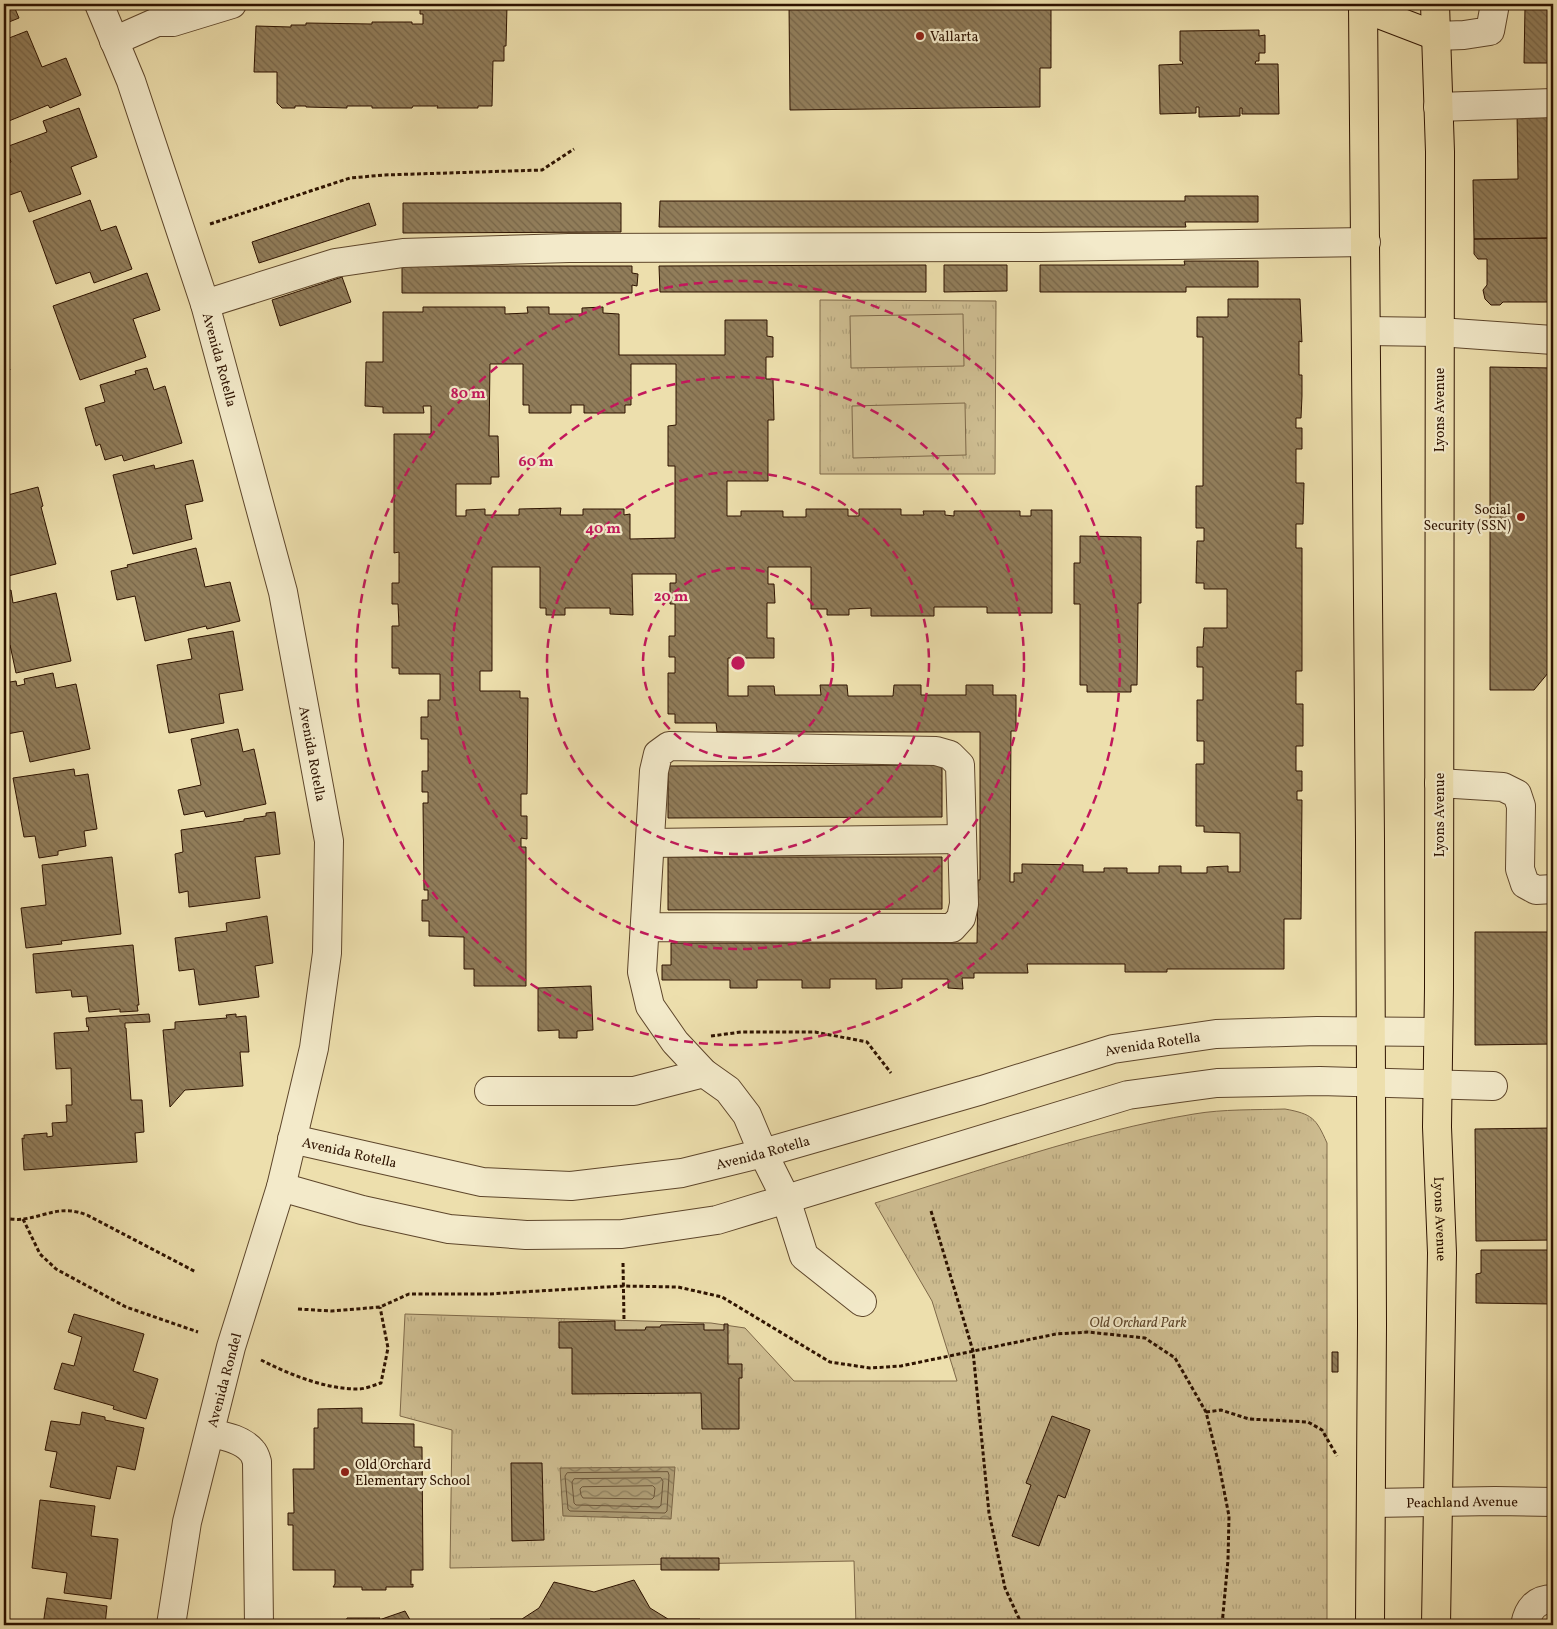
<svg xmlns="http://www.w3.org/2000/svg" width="1557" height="1629" font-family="Vollkorn,serif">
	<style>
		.park { fill: url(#park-tufts); stroke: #7e6848 }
		.pitch { fill: #cdbc90; stroke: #7e6848 }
		.water { fill: url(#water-waves); stroke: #7a6444 }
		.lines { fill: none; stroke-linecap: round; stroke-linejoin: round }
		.shore { stroke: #6d5639; stroke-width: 1 }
		.building { fill: url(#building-back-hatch); stroke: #2e1300; fill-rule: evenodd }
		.minor-casing { stroke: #5e462b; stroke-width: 30 }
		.major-casing { stroke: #2e1300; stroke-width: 30 }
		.path { stroke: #2e1300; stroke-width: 3; stroke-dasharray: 4 2.5; stroke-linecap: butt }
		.minor { stroke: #f3eaca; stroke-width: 28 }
		.major { stroke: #eddfad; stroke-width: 28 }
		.ring { fill: none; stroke: #c2185b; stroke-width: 2.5; stroke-dasharray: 9 6 }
		.poi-dot { fill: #8f2418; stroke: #f3eaca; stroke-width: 2 }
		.labels { text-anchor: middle; stroke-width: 4.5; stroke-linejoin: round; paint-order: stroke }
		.poi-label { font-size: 14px; fill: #2e1300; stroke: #f3eaca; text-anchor: start }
		.street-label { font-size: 14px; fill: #2e1300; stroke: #f3eaca }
		.park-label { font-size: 14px; font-style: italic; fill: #5e462b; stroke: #f3eaca }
		.centre { fill: #c2185b; stroke: #f3eaca; stroke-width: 2.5 }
		.ring-label { font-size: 15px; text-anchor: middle; font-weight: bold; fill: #c2185b; stroke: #f3eaca; stroke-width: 4.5; stroke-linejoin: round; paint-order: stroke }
	</style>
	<defs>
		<pattern id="park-tufts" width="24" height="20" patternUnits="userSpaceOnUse" patternTransform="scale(1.25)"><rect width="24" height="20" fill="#cdbc90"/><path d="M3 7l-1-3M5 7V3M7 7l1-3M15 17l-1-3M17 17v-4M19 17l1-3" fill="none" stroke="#b0a17a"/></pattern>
		<pattern id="water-waves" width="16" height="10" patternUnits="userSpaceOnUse" patternTransform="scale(1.25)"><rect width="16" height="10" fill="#ac9a72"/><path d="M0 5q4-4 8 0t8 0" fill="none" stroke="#8c7c5b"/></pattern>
		<pattern id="building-back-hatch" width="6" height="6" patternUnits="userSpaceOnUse" patternTransform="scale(1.25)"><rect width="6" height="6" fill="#917d5a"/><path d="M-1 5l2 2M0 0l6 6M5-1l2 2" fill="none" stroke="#776548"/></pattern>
	</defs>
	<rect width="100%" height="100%" fill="#eddfad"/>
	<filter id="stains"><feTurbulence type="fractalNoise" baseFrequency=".004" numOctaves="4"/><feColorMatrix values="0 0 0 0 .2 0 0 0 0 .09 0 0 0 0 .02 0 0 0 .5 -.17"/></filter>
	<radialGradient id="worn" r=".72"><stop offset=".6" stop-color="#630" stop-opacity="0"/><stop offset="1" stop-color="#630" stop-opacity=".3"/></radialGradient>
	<path class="park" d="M820 300 996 301 995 474H820Z
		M1285 1109C1312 1114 1316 1118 1327 1143V1625H856L854 1561 450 1568 452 1430 400 1416 405 1314 711 1323 745 1328 794 1381H957L932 1301 875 1203C980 1171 1085 1132 1194 1114 1223 1109 1255 1110 1285 1109Z"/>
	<path class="pitch" d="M963 314 964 366 851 368 850 316Z
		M965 403 966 455 853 458 852 406Z"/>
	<path class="water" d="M675 1467 671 1519 563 1516 560 1468Z"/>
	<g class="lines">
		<path class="shore" d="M668 1472 669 1475 667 1511 665 1513 570 1511 568 1509 565 1476 567 1473Z
			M661 1478 663 1481 661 1505 659 1507 576 1505 574 1503 572 1482 574 1479Z
			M653 1486 655 1488 654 1497 652 1499 583 1498 581 1495 580 1489 582 1487Z"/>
	</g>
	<path class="building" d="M4 4H13L19 18 4 24Z
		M420 4H503V6H507L506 46H504V61H493L492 106H478V108H437L438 106H413L412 108H372V106H347V108L306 107V106H295V108H282L277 103V72H254L256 26 291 27V25H306V23L372 24V22H412V24H423V14H420Z
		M789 4H1051V68H1040V107L790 110Z
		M1525 7H1553V63H1524Z
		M1259 30V36L1265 35V53H1259V61H1256L1255 64H1278L1279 114H1242V108H1240V116L1199 117V107H1196V113L1160 114 1159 65 1183 64 1182 61H1180V31Z
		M27 31 42 67 66 58 81 95 50 108 48 105 4 123V40Z
		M79 108 97 157 71 167 81 194 29 212 21 191 7 196 4 187V164L11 162 6 147 47 132 43 121Z
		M1517 112H1553V238L1474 239 1473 180 1518 179Z
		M1185 196H1258V222H1185L1186 227H659L660 201H1185Z
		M90 200 101 231 116 226 132 269 94 283 90 272 56 284 33 221Z
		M369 203 376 225 259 263 252 242Z
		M403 203H621V232L403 233Z
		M1553 238V302H1503L1500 305H1491L1485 299 1483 290 1487 285V259H1478L1474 254V239Z
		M1184 261H1258V287H1186V292H1040V265H1185Z
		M926 265V292H660L659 266Z
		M944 265H1007V291L944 292Z
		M402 266H632V273L638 274 637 286 632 285V293H402Z
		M147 273 160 310 133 319 146 357 80 380 53 306Z
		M342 277 351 302 280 326 272 300Z
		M1228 299H1300L1302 342 1299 341V375H1302V396L1301 418H1296V428H1302V449H1296V483H1304L1303 524H1296V548H1302V671H1296V704H1303V746H1296V771H1302V791H1297V800H1302L1301 919H1284V969H1167V972H1125V964H1027L1028 973H974V978H962L963 989 948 988V979H902V988L876 989V979H830V988H802V980H757V988H730V980H662V965H671V943H977L978 880H980V732H717L716 723H675V714H668V673H675V657H669V636H675V604H670V583H676V574H632L633 615 610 614V608H565V615H546V608H540V567H492V671H480V691H520V698H528L527 794H521V816H527V839L521 838V847H526V986H474V969H464V937L429 936V921H422V900H428V890H424L423 803H428V792H422V771H428V739H421V717H428V700H440V674H399V668H392V626H399L398 604H392V583H399V552L394 553V434H431V406H423L424 413H383V407L365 406 366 362H383V312H423V307H505V314L528 313 527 307H549V314H582V308L603 307V313L619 314V355H725V320H767V336L773 337V357H766V379H773L774 420H768V481H727V516H741V511H783V517H806V509H848V516H859V509H901V515H924L923 511H945V515L954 516V511H1020V516H1031V510H1052V613H987V607H934V616H871V608L849 609V615H827V609H811V567H768V584H774L775 603H767V638H774V658H728V696H748V686H774L775 695H821L820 685H847L848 696H893L894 685H921V695H966V685H993V695H1016V731H1011L1010 882H1014V873H1022V864L1083 865V872H1104V868H1127V873H1159V866H1181V873H1207V867L1228 866V872H1240V833L1204 832V826H1196V764H1204V741H1197V700H1203V667H1197V647H1203L1204 628H1227V589H1204V583H1196L1197 541H1204V528H1196V486H1203V337H1197V317H1228ZM490 364H523V405H529V413H571V405H584V413H625V405H631V364H676V425L668 426V466H675V538L630 539V514L624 515V509H583V515H560L561 508 519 509V515H485V509L466 510V516H456V484H491V477H499L498 436H489Z
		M4 352 10 370 4 373Z
		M1490 367 1553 368V667L1534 690H1490Z
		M147 368 154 390 165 386 182 443 124 461 122 455 105 460 100 444 96 446 85 408 105 402 100 385 136 374 135 371Z
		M193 460 203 501 185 505 192 539 133 554 113 475 154 465 155 469Z
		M38 487 43 506 41 507 56 564 4 577V496Z
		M1080 536 1141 537V603H1138L1137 685H1131V692H1087V685H1080V604H1074V563H1080Z
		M196 548 205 587 230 582 240 621 207 629 206 626 145 641 135 596 117 600 111 571 128 567 127 565Z
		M11 590 13 603 56 593 71 661 16 673 10 645 4 647V592Z
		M233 631 243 690 219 694 224 723 169 733 157 665 192 659 188 639Z
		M53 673 56 688 76 684 90 749 30 762 23 731 7 734 4 718V683L16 681 17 686 25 684 24 679Z
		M238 729 243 752 254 749 266 804 206 817 204 811 184 815 178 790 201 785 191 739Z
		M942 765V817L668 818V766Z
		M74 769 75 776 88 774 97 829 84 831 86 846 58 851V855L39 858 35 836 24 837 13 778Z
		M275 812 280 854 255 857 260 898 189 907 188 891 179 893 175 854 183 852 181 830 244 821V819L266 816V813Z
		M112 857 121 934 61 941 62 944 26 948 21 908 46 905 42 865Z
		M668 857H942V909L668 910Z
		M267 916 273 963 255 966 259 997 199 1005 194 969 179 971 175 938 227 931 226 923Z
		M1475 932H1553V1044L1475 1045Z
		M133 945 139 1005H137L138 1011 120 1012V1009L89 1012 87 996 72 997 71 990 36 993 33 954Z
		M591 986 593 1030 577 1031V1038H559V1030L538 1031V988Z
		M149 1014 150 1022 125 1023V1028H126L131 1100H142L144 1132 135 1133 137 1162 24 1170 22 1138 24 1139V1135L47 1133V1137L53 1136 52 1123 67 1122 66 1105H72L71 1068 56 1069 54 1033 89 1031 88 1026 87 1027 86 1018Z
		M236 1014V1017L246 1016 249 1052H240L243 1086 185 1090 170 1107 163 1030 175 1029V1022L227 1018 226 1015Z
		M1553 1128V1240L1476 1241 1475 1129Z
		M1481 1250H1553V1304L1476 1303V1274L1481 1273Z
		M74 1314 144 1334 133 1371 158 1379 146 1419 113 1409 114 1406 54 1389 62 1363 74 1366 82 1337 68 1332Z
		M615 1321V1330H645L646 1327H660L661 1325 704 1324V1330H724V1324H728V1364H742V1378H739V1429H702L701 1393 572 1394V1348H559V1322Z
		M1332 1352H1338V1372H1332Z
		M362 1408V1423L414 1424V1447H422L423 1570H411V1585L413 1584V1587H386V1590H362V1587H333L335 1584V1570H293V1525H288V1513H294L293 1469H314V1428H318V1409Z
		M82 1412 105 1417V1420L144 1428 135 1470 117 1466 110 1499 50 1487 57 1452 45 1450 51 1421 80 1425Z
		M1052 1416 1090 1430 1065 1498 1058 1495 1039 1546 1012 1536 1031 1485 1026 1483Z
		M511 1463H542L544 1540 512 1541Z
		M40 1500 95 1506 91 1536 118 1539 111 1599 64 1593 67 1573 32 1568Z
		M661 1558H719V1570H661Z
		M634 1580 650 1608 668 1619H700L702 1625H489L490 1619H522L539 1608 554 1582 594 1592Z
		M47 1598 107 1606 105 1625H43Z
		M405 1611 413 1625H345L347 1618H380L379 1620Z"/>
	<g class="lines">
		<g class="minor-casing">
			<g id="minor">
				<path id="s1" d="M99 4 131 81 205 304 283 592 329 841 327 953 314 1048 281 1187 231 1347 187 1522 171 1625"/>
				<path d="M1436 36 1464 35 1490 31 1495 4"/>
				<path d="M114 41 157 22H173L232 4"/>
				<path d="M1438 107 1553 103"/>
				<path d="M205 304 335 263 403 253 569 248 1040 247 1366 242"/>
				<path d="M1367 331 1439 332 1553 340"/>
				<path d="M1439 783 1503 787 1517 794 1521 806 1520 869 1525 884 1536 890 1553 889"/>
				<path d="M650 843 962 839"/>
				<path d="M645 927 952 928 961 918 964 904 960 765 950 755 936 751 669 746 658 754 654 771 642 972 650 1006 675 1042 704 1073 728 1090 747 1115 763 1153 786 1199 804 1256 862 1302"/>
				<path d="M489 1091H634L704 1073"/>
				<path id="s2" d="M292 1139 482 1182 571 1186 682 1173 763 1153 982 1090 1113 1049 1216 1034 1317 1031 1438 1032"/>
				<path d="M281 1187 362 1210 449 1229 526 1235 622 1234 717 1220 1128 1095 1217 1083 1320 1081 1493 1086"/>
				<path d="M210 1433C224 1436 242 1439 252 1451 254 1453 256 1458 257 1462L259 1625"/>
				<path id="s3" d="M1372 1503 1495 1501 1553 1502"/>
				<path d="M1525 1625C1528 1609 1536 1599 1553 1599"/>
			</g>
		</g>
		<g class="major-casing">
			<g id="major">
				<path d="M1363 4 1370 839 1372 1325 1370 1625"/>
				<path id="s4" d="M1435 4 1440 152 1439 988 1437 1127 1442 1253 1436 1625"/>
				<path d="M1363 8 1436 36"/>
			</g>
		</g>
		<path class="path" d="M210 224 350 178 384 175 542 170 574 149
			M711 1036 741 1032H815L867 1042 891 1073
			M931 1211 973 1351 989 1513 1005 1588 1022 1625
			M4 1218C10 1219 18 1220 24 1219 49 1215 61 1205 87 1215L196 1272
			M23 1219 40 1254 56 1269 126 1307 198 1332
			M623 1263 624 1320
			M298 1309 332 1311 380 1307 409 1294H488L623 1286 678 1287 722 1297 830 1362 870 1368 901 1366 1056 1334 1088 1332 1145 1338 1175 1358 1206 1412 1219 1465 1229 1516 1228 1560 1222 1625
			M261 1360C291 1375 325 1389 358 1389 366 1389 374 1385 381 1383L388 1348 380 1307
			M1206 1412 1221 1410 1249 1419 1308 1422 1322 1430 1337 1456"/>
		<use href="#minor" class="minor"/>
		<use href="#major" class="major"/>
	</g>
	<g class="ring">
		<circle cx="738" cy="663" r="95"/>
		<circle cx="738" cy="663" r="191"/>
		<circle cx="738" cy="663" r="286"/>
		<circle cx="738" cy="663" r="382"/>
	</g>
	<g class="poi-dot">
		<circle cx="920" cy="36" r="5"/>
		<circle cx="1521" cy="517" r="5"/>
		<circle cx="345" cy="1472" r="5"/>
	</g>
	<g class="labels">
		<g class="poi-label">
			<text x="930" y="41">Vallarta</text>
			<text x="1511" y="514" text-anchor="end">Social<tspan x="1511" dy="16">Security (SSN)</tspan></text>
			<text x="355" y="1469">Old Orchard<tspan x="355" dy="16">Elementary School</tspan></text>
		</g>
		<g class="street-label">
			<text dy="5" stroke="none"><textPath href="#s1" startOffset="376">Avenida Rotella</textPath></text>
			<text transform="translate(1439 410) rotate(-90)" y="5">Lyons Avenue</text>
			<text dy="5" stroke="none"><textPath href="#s1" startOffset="781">Avenida Rotella</textPath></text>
			<text transform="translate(1439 815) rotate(-90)" y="5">Lyons Avenue</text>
			<text dy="5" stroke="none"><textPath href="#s2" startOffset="884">Avenida Rotella</textPath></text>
			<text dy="5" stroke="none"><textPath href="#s2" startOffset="59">Avenida Rotella</textPath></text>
			<text dy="5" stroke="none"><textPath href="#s2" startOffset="479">Avenida Rotella</textPath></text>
			<text dy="5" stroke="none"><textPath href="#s4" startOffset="1215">Lyons Avenue</textPath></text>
			<text transform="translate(224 1380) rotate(-75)" y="5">Avenida Rondel</text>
			<text dy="5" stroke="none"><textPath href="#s3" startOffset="90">Peachland Avenue</textPath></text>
		</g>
		<g class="park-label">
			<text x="1138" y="1327">Old Orchard Park</text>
		</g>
	</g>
	<circle cx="738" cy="663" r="8" class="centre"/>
	<g class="ring-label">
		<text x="468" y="398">80 m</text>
		<text x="536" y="466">60 m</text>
		<text x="603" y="533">40 m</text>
		<text x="671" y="601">20 m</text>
	</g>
	<rect width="1557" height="1629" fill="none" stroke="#eddfad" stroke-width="20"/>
	<rect x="5" y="5" width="1547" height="1619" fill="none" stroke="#2e1300" stroke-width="2.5"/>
	<rect x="10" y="10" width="1537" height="1609" fill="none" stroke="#2e1300"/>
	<rect width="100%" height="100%" filter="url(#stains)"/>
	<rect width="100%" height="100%" fill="url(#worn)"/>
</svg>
